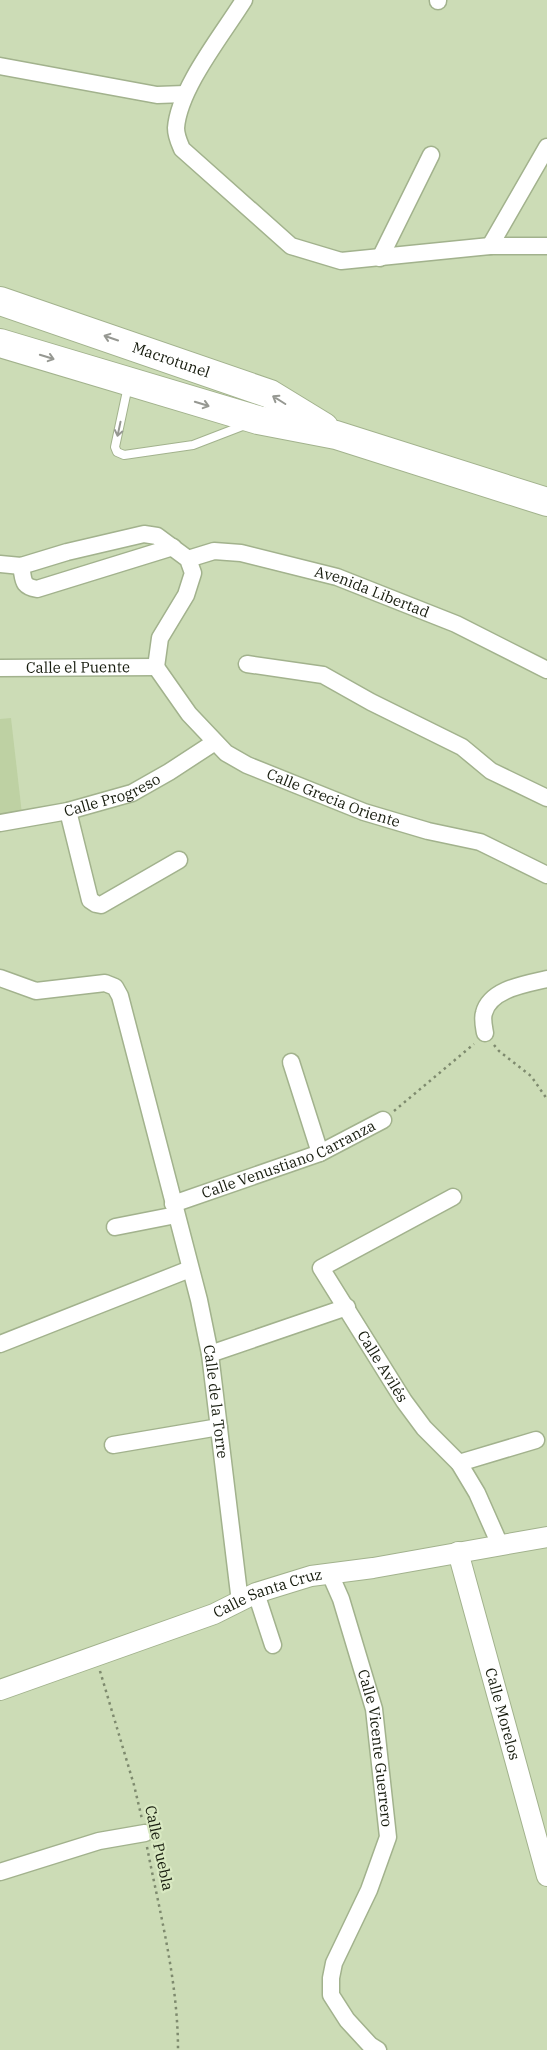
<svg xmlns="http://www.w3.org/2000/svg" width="547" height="2050" font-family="'IBM Plex Serif',serif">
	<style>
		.built { fill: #bed1a3 }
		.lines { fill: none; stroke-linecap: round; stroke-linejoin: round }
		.service-casing { stroke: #a2b28d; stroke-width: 10 }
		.minor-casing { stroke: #a2b28d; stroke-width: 19 }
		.tertiary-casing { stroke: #a2b28d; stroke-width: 22 }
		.motorway-casing { stroke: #a2b28d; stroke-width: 30 }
		.path { stroke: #7e8a6e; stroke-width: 2.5; stroke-dasharray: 2.5 4; stroke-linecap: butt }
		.service { stroke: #fff; stroke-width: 8 }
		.minor { stroke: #fff; stroke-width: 16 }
		.tertiary { stroke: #fff; stroke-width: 20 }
		.motorway { stroke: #fff; stroke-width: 28 }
		.oneway { stroke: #969892 }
		.labels { text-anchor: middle; stroke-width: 4.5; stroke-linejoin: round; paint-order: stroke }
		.street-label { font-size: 15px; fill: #161b0d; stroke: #d9e9c2 }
	</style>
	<rect width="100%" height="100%" fill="#ccdcb6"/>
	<path class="built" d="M11 718 22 814 0 815V719Z"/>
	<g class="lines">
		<g class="service-casing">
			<path id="service" d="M128 386 115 447 117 452 124 455 193 445 245 425"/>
		</g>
		<g class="minor-casing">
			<g id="minor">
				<path d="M244 0C223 34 179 88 176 128 176 136 179 142 182 149L291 246 341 261 490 246H547"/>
				<path d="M438 0V1"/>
				<path d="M0 66 157 95 185 94"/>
				<path d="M490 246 547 147"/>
				<path d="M380 258 431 155"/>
				<path id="s1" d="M188 559 214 551 241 553 337 577 456 624 547 670"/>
				<path d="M0 564 21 566 67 552 144 534 157 536 188 559 193 573 186 595 160 638 156 667"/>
				<path d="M21 566C24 580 21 586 37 589L173 547"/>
				<path d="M247 664 323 675 371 702 462 747 491 771 547 798"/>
				<path id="s2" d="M156 667 189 714 226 753 247 765 364 812 428 831 480 842 547 875"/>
				<path id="s3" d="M0 668 156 667"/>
				<path d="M68 811 90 900 96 904 101 905 179 860"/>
				<path id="s4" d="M0 823 68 811 132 793 169 772 215 742"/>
				<path id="s5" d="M0 978 36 991 105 983 115 987 120 996 199 1300 210 1354 240 1602"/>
				<path d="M485 1033C484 1027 482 1019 484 1013 490 989 526 984 547 979"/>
				<path d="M291 1062 320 1153"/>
				<path id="s6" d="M453 1197 321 1268 404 1401 424 1428 459 1463 477 1493 500 1545"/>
				<path id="s7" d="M173 1204 320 1153 383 1120"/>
				<path d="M115 1227 176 1215"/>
				<path d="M0 1344 190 1269"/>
				<path d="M210 1354 347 1307"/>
				<path d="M113 1445 219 1427"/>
				<path d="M459 1463 536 1440"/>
				<path id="s8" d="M330 1574 341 1599 374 1709 388 1837 369 1890 334 1963 331 1978V1995L347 2020 370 2045 378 2050"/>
				<path d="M256 1593 273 1645"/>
				<path d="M0 1872 99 1841 145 1833"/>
			</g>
		</g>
		<g class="tertiary-casing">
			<g id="tertiary">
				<path id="s9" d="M458 1552 547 1876"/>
				<path id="s10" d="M0 1690 214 1614 256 1593 311 1576 373 1568 547 1537"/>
			</g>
		</g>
		<g class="motorway-casing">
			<g id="motorway">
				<path id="s11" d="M0 301 270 394 324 427"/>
				<path d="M0 343 258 420 336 435 547 502"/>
			</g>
		</g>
		<path class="path" d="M494 1045 499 1051 531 1076 547 1099
			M394 1111 474 1044
			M100 1671 134 1785 142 1819
			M147 1847C160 1914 178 1981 178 2050"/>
		<use href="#service" class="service"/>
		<use href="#minor" class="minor"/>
		<use href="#tertiary" class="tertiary"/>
		<use href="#motorway" class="motorway"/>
	</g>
	<defs><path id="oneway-shaft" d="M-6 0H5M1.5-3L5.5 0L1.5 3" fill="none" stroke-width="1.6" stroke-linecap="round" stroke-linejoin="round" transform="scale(1.25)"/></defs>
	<g class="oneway">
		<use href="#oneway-shaft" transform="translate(111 338) rotate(-161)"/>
		<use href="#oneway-shaft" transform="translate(47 357) rotate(17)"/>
		<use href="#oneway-shaft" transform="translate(279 400) rotate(-148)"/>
		<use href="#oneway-shaft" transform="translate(202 404) rotate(17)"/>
		<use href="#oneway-shaft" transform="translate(119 429) rotate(102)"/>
	</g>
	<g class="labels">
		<g class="street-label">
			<text dy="5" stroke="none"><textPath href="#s11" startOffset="181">Macrotunel</textPath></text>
			<text dy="5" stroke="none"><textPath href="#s1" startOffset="191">Avenida Libertad</textPath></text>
			<text dy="5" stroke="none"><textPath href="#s3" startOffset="78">Calle el Puente</textPath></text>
			<text dy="5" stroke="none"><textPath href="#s4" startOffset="116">Calle Progreso</textPath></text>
			<text dy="5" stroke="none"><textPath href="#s2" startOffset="228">Calle Grecia Oriente</textPath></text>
			<text dy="5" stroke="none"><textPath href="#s7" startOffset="124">Calle Venustiano Carranza</textPath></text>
			<text dy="5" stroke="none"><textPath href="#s6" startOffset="266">Calle Avilés</textPath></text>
			<text dy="5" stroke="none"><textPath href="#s5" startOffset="546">Calle de la Torre</textPath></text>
			<text dy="5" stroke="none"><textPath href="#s10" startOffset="285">Calle Santa Cruz</textPath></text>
			<text dy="5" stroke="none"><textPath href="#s9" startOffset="168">Calle Morelos</textPath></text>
			<text dy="5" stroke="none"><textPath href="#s8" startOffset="181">Calle Vicente Guerrero</textPath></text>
			<text transform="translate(159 1848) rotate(78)" y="5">Calle Puebla</text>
		</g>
	</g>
</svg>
